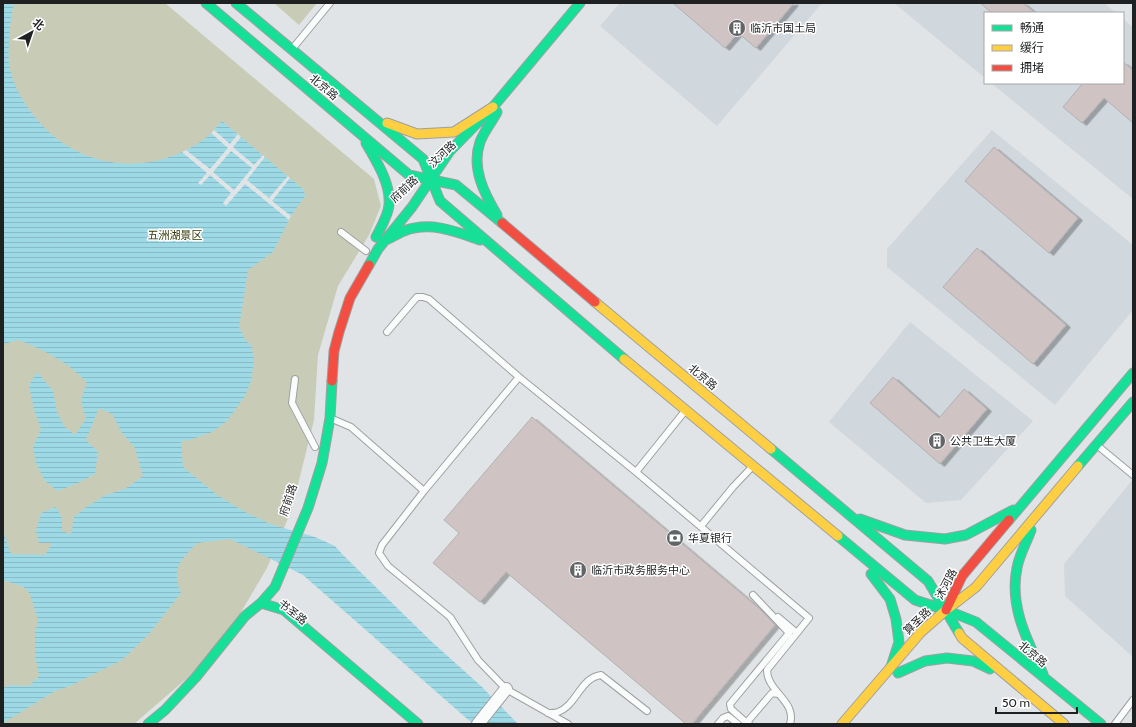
<svg xmlns="http://www.w3.org/2000/svg" width="1136" height="727" font-family="Cabin,'Noto Sans SC',sans-serif">
	<style>
		.built { fill: #d0d7dd }
		.park { fill: #c8ccb7 }
		.water { fill: url(#water-rules) }
		.pier { fill: #e1e4e6; fill-rule: evenodd }
		.building { fill: #cfc3c3; stroke: #b1b1b2; filter: url(#shadow) }
		.lines { fill: none; stroke-linecap: round; stroke-linejoin: round }
		.lane-casing { stroke: #9ea0a2; stroke-width: 8 }
		.street-casing { stroke: #9ea0a2; stroke-width: 14 }
		.fast-casing { stroke: #9ea0a2; stroke-width: 11 }
		.slow-casing { stroke: #9ea0a2; stroke-width: 11 }
		.jam-casing { stroke: #9ea0a2; stroke-width: 11 }
		.lane { stroke: #fafbfb; stroke-width: 6 }
		.street { stroke: #fafbfb; stroke-width: 12 }
		.fast { stroke: #16e098; stroke-width: 9 }
		.slow { stroke: #ffcf43; stroke-width: 9 }
		.jam { stroke: #f24e42; stroke-width: 9 }
		.labels { text-anchor: middle; stroke-width: 3; stroke-linejoin: round; paint-order: stroke }
		.poi-label { font-size: 11px; fill: #1e2022; stroke: #fff; text-anchor: start }
		.street-label { font-size: 11px; fill: #1e2022; stroke: #fff }
		.park-label { font-size: 11px; fill: #353906; stroke: #fff }
	</style>
	<defs>
		<pattern id="water-rules" width="6" height="5" patternUnits="userSpaceOnUse"><rect width="6" height="5" fill="#9edae6"/><path d="M0 2.5h6" fill="none" stroke="#88bbc5"/></pattern>
		<filter id="shadow"><feDropShadow dx="4.5" dy="2.5" stdDeviation="0" flood-color="#0004"/></filter>
	</defs>
	<rect width="100%" height="100%" fill="#e1e4e6"/>
	<path class="built" d="M620 3H822L717 126 600 26Z
		M894 3H1104L1116 13H985V78Z
		M1123 19 1133 27V199L991 83H1123Z
		M992 130 1133 245V310L1055 405 887 267V249Z
		M910 322 1033 421 961 500 926 503 829 422Z
		M1133 479V657L1065 596 1064 564Z"/>
	<path class="park" d="M3 3H165L374 179 381 206 369 235 338 286 318 355 314 420 292 509 267 568 231 629 200 667 134 724H3Z
		M274 3H317L299 25Z"/>
	<path class="water" d="M3 3H14C11 15 10 26 9 39 9 47 8 55 9 63 12 84 22 101 35 117 76 169 148 179 203 140 210 135 216 128 222 121L304 190 305 196 291 216 273 252 248 270 239 327 246 341 251 345 254 360 251 381 245 396 227 421 212 432 190 440 181 441 183 467 217 495 245 512 270 524 315 537 335 546 343 555 432 642 481 686 518 724H473L303 575 230 539 197 543C180 561 171 568 181 593L149 634 122 660 70 686 55 691 3 723V688L10 685 29 686 39 676 35 655V633L38 621 30 594 24 587 3 580V531L11 554 45 555 52 543H39L36 531 41 513 56 507 62 518V531L71 534 74 517 85 508 106 495 125 489 143 476 135 448 122 433 112 414 99 408 86 440 98 452 95 474 78 483 58 491 45 481 36 463 33 447 41 429 34 410 29 385 37 372 53 391 57 412 64 426 75 435 86 419 81 400 87 383C69 362 43 350 19 340L3 344Z"/>
	<path class="pier" d="M214 130 230 144 238 134 241 137 233 147 254 165 263 155 265 157 247 180 269 198 288 176 290 178 272 201 291 216 289 220 245 184 226 206 223 203 231 193 210 175 201 185 198 183 207 173 182 152 186 150 210 169 228 148 211 133ZM231 151 252 168 234 190 213 172Z"/>
	<path class="building" d="M673 3H794L756 48 738 33 725 48Z
		M980 3H1023L1035 13H992Z
		M1123 62 1133 70V123L1104 98 1082 123 1063 107 1083 83H1123Z
		M994 147 1078 218 1049 253 965 181Z
		M977 248 1066 325 1033 364 943 287Z
		M893 377 939 418 964 389 987 409 940 464 870 403Z
		M532 417 761 610 775 625 692 724H686L506 572 480 602 433 563 459 533 444 520Z"/>
	<g class="lines">
		<g class="lane-casing">
			<path id="lane" d="M293 48 330 3
				M341 232 366 251
				M387 332 417 297H423L429 299 519 377
				M295 379 292 403 315 447
				M330 418 351 427 424 491
				M1098 446 1133 475
				M636 472 685 411
				M701 526 733 487 752 467
				M778 617 797 633
				M548 713C551 713 555 713 558 712 577 705 580 678 601 675L647 711
				M568 724 506 689 478 660 450 617 388 566 379 553 382 545 424 491 519 377 636 472 809 618 767 670C767 692 797 701 790 724
				M718 724 723 718 728 716 738 724
				M748 724 731 709 730 704 789 633 753 595
				M749 724 748 721 772 693 778 694
				M1115 724 1133 700"/>
		</g>
		<g class="street-casing">
			<path id="street" d="M478 724 506 689"/>
		</g>
		<g class="fast-casing">
			<path id="fast" d="M206 3 409 175 456 185 502 223
				M236 3 423 159 440 201 624 359
				M497 112C492 122 484 131 480 142 471 168 484 193 497 215
				M366 143C376 161 391 183 389 205 388 216 381 227 376 237
				M384 241C391 238 397 234 404 231 430 221 455 231 480 240
				M369 265 378 249 412 207 450 151 493 107 580 3
				M771 449 928 581 959 633
				M1078 466 1133 402
				M860 519 905 535 945 539 966 535 1013 510
				M1009 520 1133 373
				M1031 530C1027 542 1019 555 1017 568 1009 606 1027 640 1043 674
				M838 536 915 600 946 610 976 622 1101 724
				M871 574 890 599 896 619 899 642 891 667
				M261 603 284 610 418 724
				M898 673 925 661 947 658 973 661 990 669
				M148 724 165 710 196 677 245 616 261 603 275 587 308 508 322 463 330 418 332 381"/>
		</g>
		<g class="slow-casing">
			<path id="slow" d="M387 123 417 134 454 132 493 107
				M595 302 771 449
				M624 359 838 536
				M949 608 976 587 1078 466
				M959 633 962 638 1064 724
				M842 724 921 632 946 610"/>
		</g>
		<g class="jam-casing">
			<path id="jam" d="M502 223 595 302
				M332 381 334 351 339 332 350 298 369 265
				M946 610 962 576 1009 520"/>
		</g>
		<use href="#lane" class="lane"/>
		<use href="#street" class="street"/>
		<use href="#fast" class="fast"/>
		<use href="#slow" class="slow"/>
		<use href="#jam" class="jam"/>
	</g>
	<defs>
		<g id="building-disc" transform="scale(0.9)"><circle r="9.5" fill="#626567" stroke="#fff"/><path d="M-4-6H4V6H1V3H-1V6H-4ZM-2.5-4.3h1.7v1.8h-1.7ZM.8-4.3h1.7v1.8H.8ZM-2.5-1h1.7V.8h-1.7ZM.8-1h1.7V.8H.8Z" fill="#fff"/></g>
		<g id="bank-disc" transform="scale(0.9)"><circle r="9.5" fill="#626567" stroke="#fff"/><path d="M-6-4H6V4H-6ZM0-2.3a2.3 2.3 0 1 0 0 4.6a2.3 2.3 0 1 0 0-4.6Z" fill="#fff"/></g>
	</defs>
	<g fill-rule="evenodd">
		<use href="#building-disc" x="737" y="28"/>
		<use href="#building-disc" x="937" y="441"/>
		<use href="#bank-disc" x="675" y="538"/>
		<use href="#building-disc" x="578" y="570"/>
	</g>
	<g class="labels">
		<g class="poi-label">
			<text x="750" y="32">临沂市国土局</text>
			<text x="950" y="445">公共卫生大厦</text>
			<text x="688" y="542">华夏银行</text>
			<text x="591" y="574">临沂市政务服务中心</text>
		</g>
		<g class="street-label">
			<text transform="translate(324 87) rotate(40)" y="4">北京路</text>
			<text transform="translate(442 154) rotate(-43)" y="4">汶河路</text>
			<text transform="translate(404 189) rotate(-43)" y="4">府前路</text>
			<text transform="translate(703 377) rotate(40)" y="4">北京路</text>
			<text transform="translate(288 500) rotate(-71)" y="4">府前路</text>
			<text transform="translate(946 584) rotate(-62)" y="4">沭河路</text>
			<text transform="translate(293 612) rotate(38)" y="4">书圣路</text>
			<text transform="translate(917 621) rotate(-44)" y="4">算圣路</text>
			<text transform="translate(1033 654) rotate(40)" y="4">北京路</text>
		</g>
		<g class="park-label">
			<text x="175" y="239">五洲湖景区</text>
		</g>
	</g>
	<rect width="1136" height="727" fill="none" stroke="#1e2022" stroke-width="8"/>
	<rect x="984" y="12" width="140" height="72" fill="#ffffff" stroke="#a5a6a7"/>
	<rect x="992" y="25" width="20" height="6" fill="#16e098" stroke="#a5a6a7"/>
	<text x="1020" y="32" font-size="12" fill="#1e2022">畅通</text>
	<rect x="992" y="45" width="20" height="6" fill="#ffcf43" stroke="#a5a6a7"/>
	<text x="1020" y="52" font-size="12" fill="#1e2022">缓行</text>
	<rect x="992" y="65" width="20" height="6" fill="#f24e42" stroke="#a5a6a7"/>
	<text x="1020" y="72" font-size="12" fill="#1e2022">拥堵</text>
	<g transform="translate(32 32) rotate(40)" stroke="#ffffff" stroke-width="3" paint-order="stroke">
	<path d="M0-3L7 15L0 10L-7 15Z" fill="#1e2022"/>
	<text y="-6" font-size="11" font-weight="bold" text-anchor="middle" fill="#1e2022">北</text>
	</g>
	<path d="M996 707v6h81v-6" fill="none" stroke="#1e2022" stroke-width="2"/>
	<text x="1002" y="707" font-size="12" fill="#1e2022" stroke="#ffffff" stroke-width="3" paint-order="stroke">50 m</text>
</svg>
